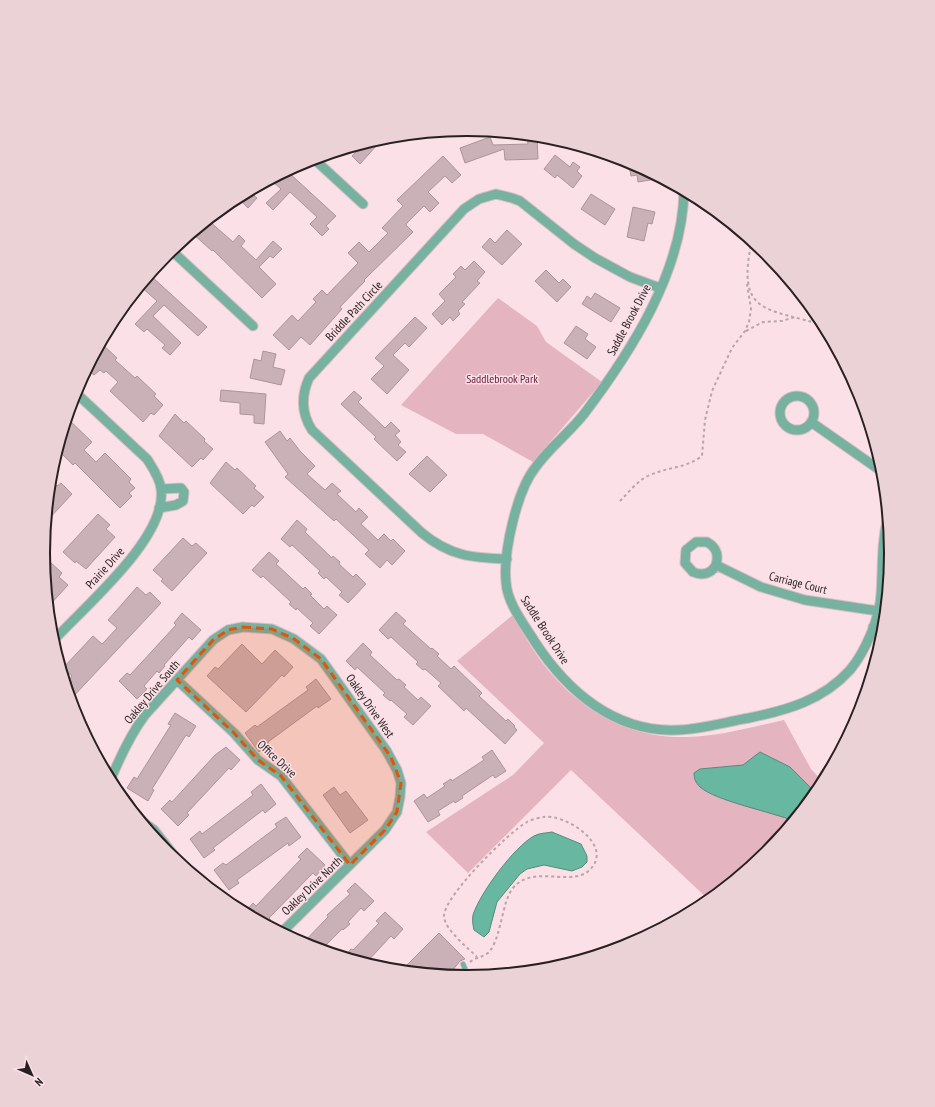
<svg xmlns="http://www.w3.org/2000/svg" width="935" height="1107" font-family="'PT Sans Narrow',sans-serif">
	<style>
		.green { fill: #e4b4c0 }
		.water { fill: #68b8a1; stroke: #558a7b }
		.building { fill: #c9b1b7; stroke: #ac949a }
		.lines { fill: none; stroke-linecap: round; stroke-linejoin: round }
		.service-casing { stroke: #d5bec4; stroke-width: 6 }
		.minor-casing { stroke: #d5bec4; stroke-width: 11 }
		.path { stroke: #b9a4a9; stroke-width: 2; stroke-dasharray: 3 3; stroke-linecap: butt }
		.service { stroke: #77b19f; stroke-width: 4.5 }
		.minor { stroke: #77b19f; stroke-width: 9 }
		.marked { fill: #de560d; fill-opacity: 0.2; stroke: #de560d; stroke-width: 3; stroke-dasharray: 8 5; stroke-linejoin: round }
		.labels { text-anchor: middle; stroke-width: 3; stroke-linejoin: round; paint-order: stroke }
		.street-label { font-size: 12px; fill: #292023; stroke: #fbe1e7 }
		.park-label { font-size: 12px; fill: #691838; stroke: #fbe1e7 }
		.rim { fill: none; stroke: #292023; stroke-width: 2 }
	</style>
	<rect width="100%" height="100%" fill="#fbe1e7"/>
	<path class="green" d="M498 298 537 326 546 342 602 382 533 462 483 434H456L401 405Z
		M514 614C545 685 608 740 688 737 720 736 752 727 784 720L811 769 824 783 820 790 768 854 710 901 571 770 468 873 426 832 513 775 544 743 457 661Z"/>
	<path class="water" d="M760 752 790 767 817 794 794 821C772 812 716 801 700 787 696 783 694 779 694 773L700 769 743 765Z
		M552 832 581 844 587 856V862L582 867 572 871 544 865 527 869 520 874 497 902 489 932 484 937 474 930C473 926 472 920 473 915 480 893 514 847 534 836 539 833 547 833 552 832Z"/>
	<path class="building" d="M527 135 537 136 538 159 505 160 504 149 465 163 460 148 490 137 493 145 528 144Z
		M373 141 377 145 360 164 352 156 364 143Z
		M555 155 570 167 573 162 580 167 577 171 582 176 573 188 557 175 555 178 544 169Z
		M443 156 461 175 452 183 445 176 428 192 439 203 430 212 424 206 407 223 406 225 413 232 364 280 365 281 340 307 342 309 310 345 301 337 289 350 273 335 292 315 298 321 316 302 313 299 322 290 327 295 358 263 348 253 359 242 369 252 388 233 382 228 403 206 397 200Z
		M628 161H630L662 178 638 182 637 175 631 176Z
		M287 171 336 216 326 226 329 229 322 236 310 224 317 217 290 192 273 210 266 203 281 189 271 180Z
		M249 191 257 198 248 208 240 200Z
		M591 194 615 209 605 225 581 209Z
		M633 207 655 212 652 224 648 223 644 241 627 237Z
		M208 220 233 242 239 235 245 241 241 246 256 260 273 241 282 249 273 258 270 256 259 267 276 284 262 298 213 250 212 251 192 233Z
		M507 230 522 244 502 265 482 247 490 238 495 243Z
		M474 261 485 272 477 281 480 283 462 302 465 304 458 311 460 314 453 321 450 317 442 325 432 314 445 301 439 294 456 277 453 274 461 266 465 270Z
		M546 270 559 283 563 279 571 287 557 302 535 281Z
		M150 275 207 327 198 336 164 305 153 316 181 343 170 355 162 348 165 345 147 329 144 332 135 324 157 301 140 286Z
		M595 293 620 308 611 322 582 304 587 296 591 299Z
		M415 317 427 328 409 347 405 343 393 355 409 370 387 394 371 379 384 366 375 358Z
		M576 326 588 334 585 339 596 347 587 359 564 343Z
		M101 343 117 358 115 360 135 378 137 376 156 394 154 396 163 405 154 415 151 413 143 422 110 391 118 382 106 371 104 373 100 370 94 375 87 369Z
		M263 351 276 354 273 367 285 370 281 385 250 378 254 359 261 361Z
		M221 390 266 394 264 424 254 423V415L240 414V403L220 401Z
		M354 391 362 398 358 402 385 428 391 422 400 431 395 435 401 442 398 445 406 452 397 461 374 439 376 437 341 404Z
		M175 414 184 423 186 421 205 439 204 441 213 449 203 460 201 458 192 467 159 436Z
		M67 418 92 442 84 450 96 462 105 453 131 479 129 482 135 488 129 493 132 496 120 508 75 463 73 465 58 450Z
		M280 431 287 441 290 438 300 451 315 466 307 474 325 490 332 483 341 491 337 494 356 512 359 508 368 517 361 524 378 540 384 534 391 541 393 539 405 551 392 565 387 560 380 568 365 554 369 550 336 519 334 521 285 477 288 474 265 442Z
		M427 456 447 475 430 492 409 474Z
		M226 462 235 470 237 468 256 486 254 488 264 497 254 507 252 505 243 514 210 483Z
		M50 480 57 486 61 483 72 494 46 522Z
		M98 514 110 525 106 529 115 537 86 569 76 561 75 563 63 552Z
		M297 520 307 529 305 532 332 558 333 556 340 562 339 564 353 577 356 574 366 584 348 603 339 595 342 592 326 577 324 579 318 573 320 571 292 545 290 547 281 539Z
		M183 538 192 546 196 543 207 553 172 591 161 581 163 579 153 570Z
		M269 552 279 561 276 564 303 589 305 587 312 594 310 595 324 609 327 606 337 615 319 634 310 626 313 623 297 608 296 610 289 604 291 602 263 576 261 578 252 570Z
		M50 562 62 573 59 577 68 585 48 607 45 569Z
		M137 587 146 595 150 592 161 603 70 700 66 684 72 676 63 668 93 636 102 644 105 641 117 628 108 620Z
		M396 612 406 621 403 624 431 649 432 648 439 654 437 656 451 669 454 666 482 693 479 696 506 721 508 719 515 726 514 727 517 730 505 744 466 708 464 711 438 686 441 683 425 669 423 670 416 664 418 662 391 637 388 639 379 630Z
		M182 613 201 630 192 640 189 637 164 665 165 666 159 673 157 671 144 686 147 689 137 699 119 681 127 673 130 675 176 625 174 623Z
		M363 643 372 652 370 655 397 680 399 679 406 685 404 687 418 700 421 697 431 706 413 725 404 717 407 714 391 700 390 701 383 695 385 693 357 667 355 670 346 661Z
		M242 644 262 664 275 650 293 667 284 677 282 675 246 712 207 676 215 667 218 669Z
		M316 679 331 699 318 708 317 706 268 742 269 744 259 752 245 733 255 725 257 727 308 690 306 687Z
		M175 713 196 726 189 737 186 735 152 789 154 790 148 801 127 788 134 777 137 779 171 725 168 724Z
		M226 747 240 760 231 770 229 768 187 813 189 815 178 826 161 809 170 800 172 802 215 755Z
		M492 750 506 771 495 778 493 775 462 796 463 798 455 803 454 801 438 811 440 815 428 822 414 801 424 794 427 798 445 786 443 784 451 779 452 781 484 760 482 757Z
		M261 784 276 804 265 813 263 810 213 848 215 850 204 858 190 839 200 831 202 834 253 795 251 792Z
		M334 787 340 795 346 791 368 820 350 833 323 795Z
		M286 817 301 837 289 846 288 843 237 880 239 883 229 890 214 870 223 863 226 865 277 827 275 824Z
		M307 848 325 865 316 876 313 873 269 918 271 920 266 925 248 915 245 912 253 903 256 906 301 859 298 857Z
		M355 883 374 901 364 911 361 908 348 922 350 924 343 930 342 929 321 950 302 944 328 917 327 915 350 894 347 891Z
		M385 912 403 929 394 939 391 936 365 964 350 959 346 955 351 949 353 950 379 923 376 921Z
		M439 933 465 959 460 961 448 976 401 971Z"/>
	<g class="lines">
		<g class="service-casing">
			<path id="service" d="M463 964 466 971 465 978"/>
		</g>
		<g class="minor-casing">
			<path id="minor" d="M314 159 363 204
				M684 190C683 271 631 352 584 414 569 433 549 448 535 468 517 491 503 552 506 582 507 603 524 624 535 642 567 691 615 733 678 730 702 729 725 722 749 718 788 710 823 700 850 670 865 652 880 618 881 594 883 568 881 543 888 517
				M171 250 253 326
				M780 413a17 17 0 1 1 34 0a17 17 0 1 1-34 0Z
				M811 422 884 473
				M159 508 176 505 183 501 184 492 181 488 161 489
				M507 559C472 558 450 556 422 533L312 430C301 413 301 396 309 378L464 209 479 199 496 194 512 198 520 201 574 244 595 258 630 277 660 288
				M716 565C711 574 702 576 693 572L685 563 686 550 696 542H707C716 547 719 554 716 565L761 587 805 600 878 611
				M873 627 885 629
				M53 641C84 607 168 537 161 489 160 478 152 467 147 459L75 392
				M177 680 234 733 258 760 281 776 350 865
				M110 781C120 757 130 735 145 715L213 640 228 630 243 627 272 629 294 639 321 659 386 750 397 770 401 783 400 797 397 812 385 830 281 933
				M140 820 154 830 183 867"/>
		</g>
		<path class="path" d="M752 240C735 317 768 307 825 326
			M746 331 763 322 782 321 795 317
			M620 501C629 492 638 480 650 475 668 467 686 468 702 456L705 420 712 391 732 348 745 331 749 322 751 309 747 284
			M470 962C476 957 485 957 490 951 502 934 502 901 513 888 535 862 576 891 593 866 610 842 564 814 544 817 539 818 532 819 527 822 509 832 444 896 444 916 444 929 468 948 477 957"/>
		<use href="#service" class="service"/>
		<use href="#minor" class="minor"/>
	</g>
	<path class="marked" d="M243 627 272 629 294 639 321 659 391 757 401 783 397 812 385 830 350 865 281 776 258 760 234 733 177 680 213 640 228 630Z"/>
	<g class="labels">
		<g class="street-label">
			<text transform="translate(354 311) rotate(-47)" y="4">Briddle Path Circle</text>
			<text transform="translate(629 320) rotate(-62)" y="4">Saddle Brook Drive</text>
			<text transform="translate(105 568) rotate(-48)" y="4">Prairie Drive</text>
			<text transform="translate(798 583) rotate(14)" y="4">Carriage Court</text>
			<text transform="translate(545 630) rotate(57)" y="4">Saddle Brook Drive</text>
			<text transform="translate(152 692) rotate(-50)" y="4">Oakley Drive South</text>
			<text transform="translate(370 706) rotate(55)" y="4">Oakley Drive West</text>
			<text transform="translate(277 759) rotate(43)" y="4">Office Drive</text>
			<text transform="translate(312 886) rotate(-44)" y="4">Oakley Drive North</text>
		</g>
		<g class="park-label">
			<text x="502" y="383">Saddlebrook Park</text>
		</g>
	</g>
	<path d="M0 0H935V1107H0ZM50 553a417 417 0 1 1 834 0a417 417 0 1 1-834 0Z" fill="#ead2d7" fill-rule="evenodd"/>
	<path class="rim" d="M50 553a417 417 0 1 1 834 0a417 417 0 1 1-834 0Z"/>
	<g transform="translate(32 1075) rotate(135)" stroke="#fbe1e7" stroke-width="3" paint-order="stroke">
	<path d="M0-3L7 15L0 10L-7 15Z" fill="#292023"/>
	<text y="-6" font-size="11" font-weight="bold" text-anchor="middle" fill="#292023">N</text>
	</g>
</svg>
